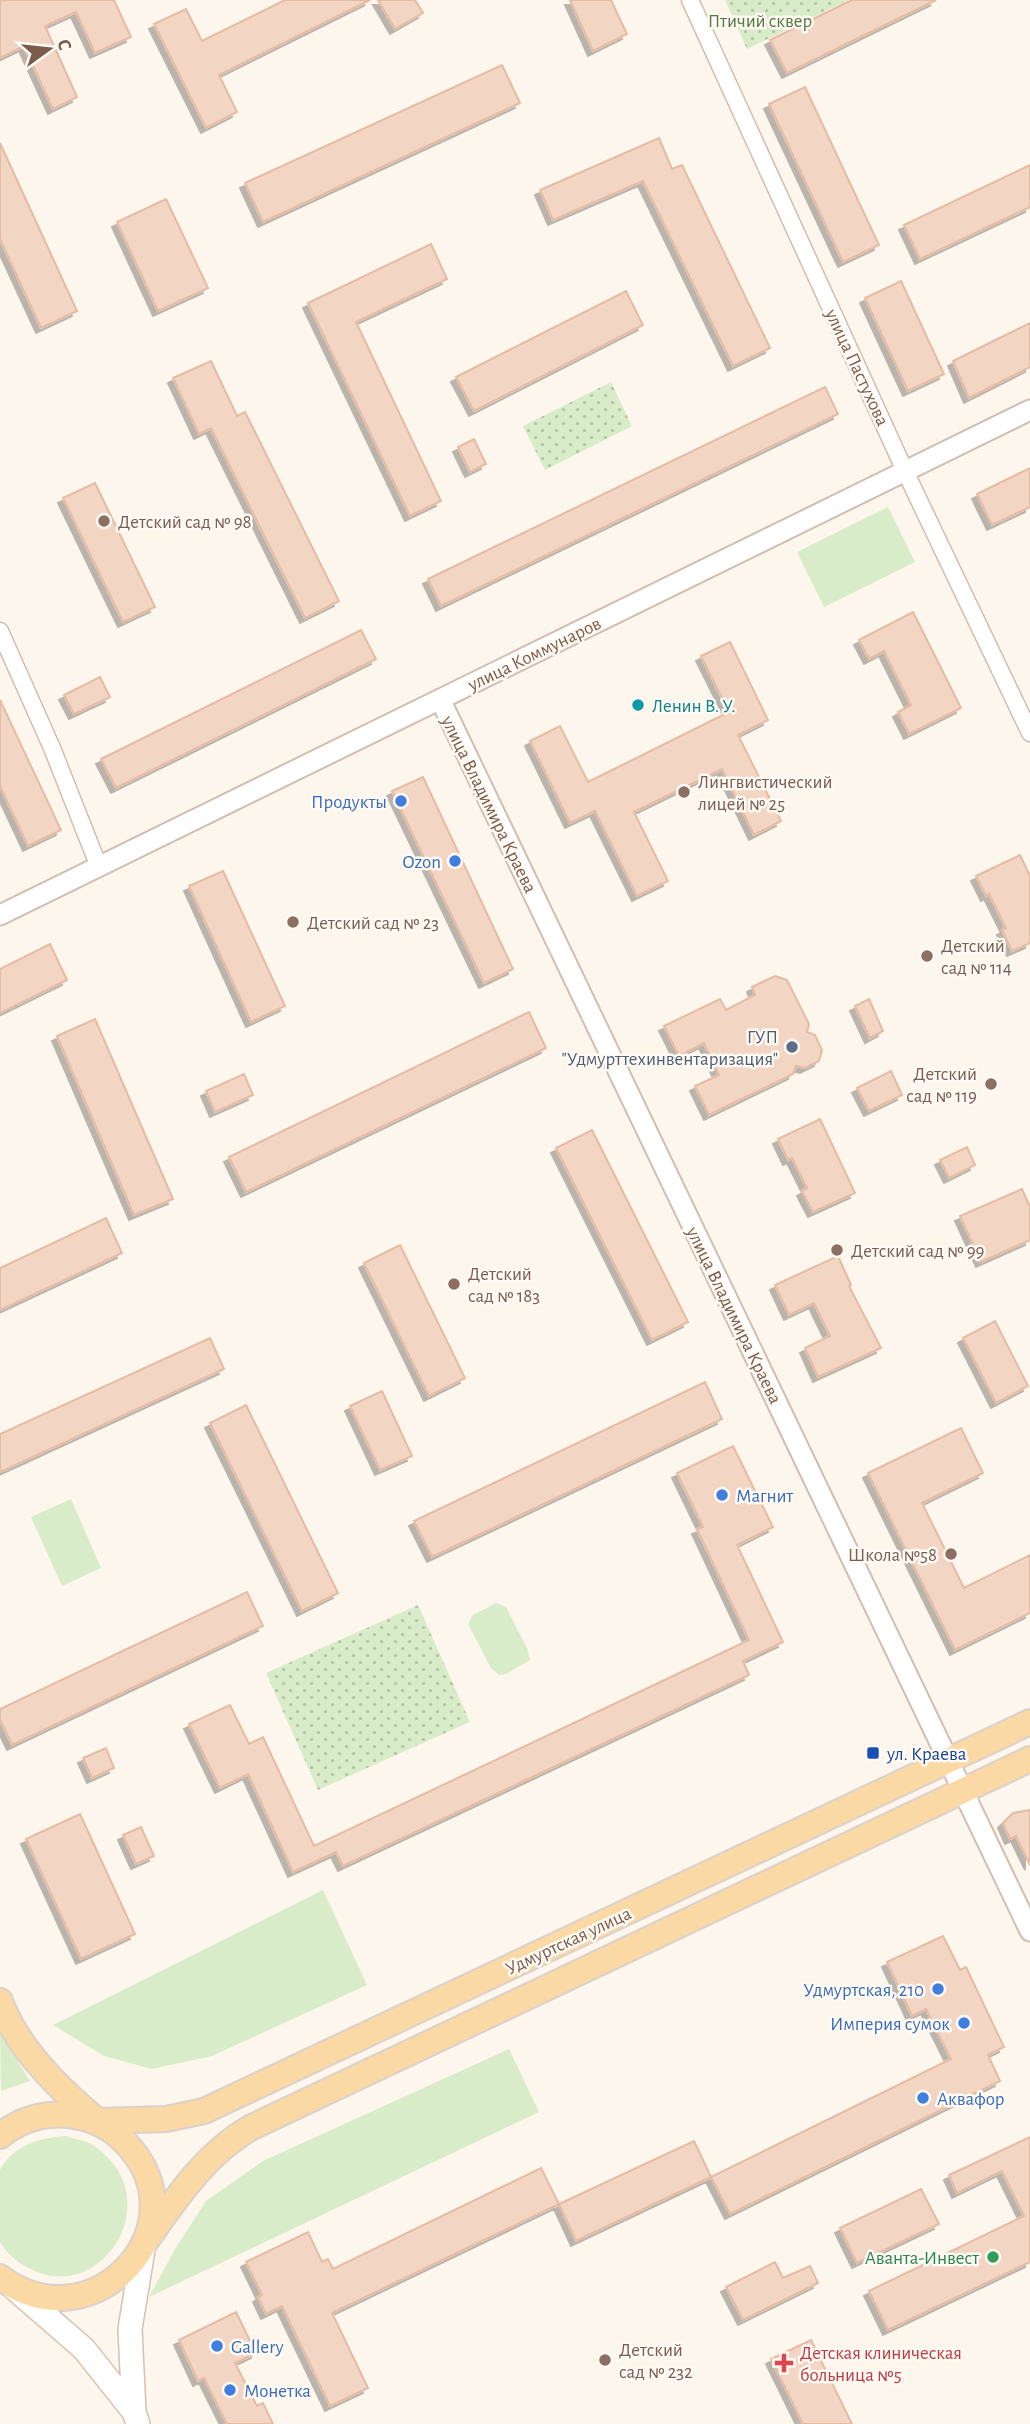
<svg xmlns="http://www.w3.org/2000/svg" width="1030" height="2424" font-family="'Alegreya Sans',sans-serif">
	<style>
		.grass { fill: #d8ecc9 }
		.park { fill: url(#park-dots) }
		.building { fill: #f3d5c3; stroke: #e6bba3; stroke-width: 2; filter: url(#shadow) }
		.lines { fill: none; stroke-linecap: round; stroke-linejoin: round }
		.minor-casing { stroke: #d1beb0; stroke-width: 19 }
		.tertiary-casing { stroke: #d1beb0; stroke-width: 23 }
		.secondary-casing { stroke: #d6c0b0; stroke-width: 26 }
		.primary-casing { stroke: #dad1cd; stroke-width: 28 }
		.minor { stroke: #fff; stroke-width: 16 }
		.tertiary { stroke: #fff; stroke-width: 19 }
		.secondary { stroke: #fff; stroke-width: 23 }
		.primary { stroke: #fbd9a5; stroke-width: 24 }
		.education-dot { fill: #8d6e63; stroke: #fffaf3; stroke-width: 2.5 }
		.culture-dot { fill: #0f9aa8; stroke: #fffaf3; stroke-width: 2.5 }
		.shop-dot { fill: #3f7fe0; stroke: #fffaf3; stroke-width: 2.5 }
		.service-dot { fill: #5c6f8a; stroke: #fffaf3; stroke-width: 2.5 }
		.transit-dot { fill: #1a4fb4; stroke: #fffaf3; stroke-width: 2.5 }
		.leisure-dot { fill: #2e9e5b; stroke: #fffaf3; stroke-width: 2.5 }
		.health-dot { fill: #e0444e; stroke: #fffaf3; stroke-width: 2.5 }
		.labels { text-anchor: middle; stroke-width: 5; stroke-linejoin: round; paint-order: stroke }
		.park-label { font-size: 19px; fill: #537a41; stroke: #fffaf3 }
		.street-label { font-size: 19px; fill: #7a5c4d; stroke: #fffaf3 }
		.education-label { font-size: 19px; fill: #785e54; stroke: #fffaf3; text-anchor: start }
		.culture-label { font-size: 19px; fill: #0d838f; stroke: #fffaf3; text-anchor: start }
		.shop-label { font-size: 19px; fill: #366cbe; stroke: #fffaf3; text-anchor: end }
		.service-label { font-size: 19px; fill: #4e5e75; stroke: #fffaf3; text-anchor: end }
		.transit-label { font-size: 19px; fill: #164399; stroke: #fffaf3; text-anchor: start }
		.leisure-label { font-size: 19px; fill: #27864d; stroke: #fffaf3; text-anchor: end }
		.health-label { font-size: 19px; fill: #be3a42; stroke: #fffaf3; text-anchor: start }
	</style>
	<defs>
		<pattern id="park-dots" width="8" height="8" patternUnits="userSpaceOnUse" patternTransform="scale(1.75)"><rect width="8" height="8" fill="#d8ecc9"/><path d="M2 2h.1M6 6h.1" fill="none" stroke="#b4c2a5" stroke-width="1.8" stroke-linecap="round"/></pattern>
		<filter id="shadow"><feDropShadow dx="-5" dy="5" stdDeviation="0" flood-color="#0004"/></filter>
	</defs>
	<rect width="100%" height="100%" fill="#fdf6ec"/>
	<path class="grass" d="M888 507 915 562 824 607 797 552Z
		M71 1499 101 1568 62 1586 31 1517Z
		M496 1603 506 1607 527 1648 530 1660 506 1674 499 1675 491 1668 468 1624 473 1615Z
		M323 1890 367 1985 212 2056 152 2069 104 2056 53 2025Z
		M0 2032 30 2081 1 2091Z
		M509 2049 539 2112 149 2297 175 2249 206 2201 263 2161Z
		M66 2136C72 2138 80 2140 87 2142 98 2147 108 2157 115 2166 153 2219 98 2296 37 2272 21 2265 9 2257 0 2242V2170C13 2145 39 2138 66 2136Z"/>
	<path class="park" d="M725 0H849L747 49Z
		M611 382 632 426 545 470 523 426Z
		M418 1605 470 1722 318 1790 266 1673Z"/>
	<path class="building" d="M0 0H114L131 37 95 53 76 12 45 26 77 97 53 109 24 46 0 58Z
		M285 0H370L219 75 237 112 206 128 154 24 186 9 202 41Z
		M378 0H415L423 13 395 29Z
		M570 0H611L627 34 593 51Z
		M852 0H936L787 73 770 40Z
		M502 65 520 103 263 222 245 183Z
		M805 87 879 245 843 262 769 104Z
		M659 138 672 169 682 165 770 348 733 366 643 181 553 220 540 190Z
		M0 143 77 311 41 328 0 239Z
		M1030 165V207L920 259 904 225Z
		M166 199 208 288 158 311 117 222Z
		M431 244 447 279 356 322 441 501 410 516 308 303Z
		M901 281 944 374 908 391 865 298Z
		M626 291 643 325 474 411 456 377Z
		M1030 323V367L969 398 953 361Z
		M211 361 237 416 245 412 339 601 305 618 211 428 199 434 173 378Z
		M825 387 838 414 441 606 428 579Z
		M474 439 486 464 470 472 458 447Z
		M1030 468V507L992 525 977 494Z
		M95 483 155 607 123 622 63 498Z
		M913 612 961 708 909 734 898 712 911 705 884 651 869 659 859 640Z
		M361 630 376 659 116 788 101 759Z
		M730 642 768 720 738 735 781 821 754 835 722 769 634 812 668 881 637 896 595 811 570 823 530 741 560 726 588 782 729 712 701 656Z
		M100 677 110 697 74 714 64 695Z
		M0 700 61 830 28 846 0 786Z
		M423 777 513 969 484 983 392 791Z
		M1020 855 1030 876V943L1012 951 1002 930 1006 928 989 894 986 896 976 876Z
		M223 871 285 1006 251 1022 189 886Z
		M50 944 67 980 0 1013V969Z
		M775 976 787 980 809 1024 807 1032 815 1035 822 1050 819 1061 805 1068 796 1066 793 1074 709 1115 695 1086 719 1075 704 1043 679 1056 664 1026 720 999 726 1010 755 995 752 987Z
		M869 999 883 1031 870 1038 855 1006Z
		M529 1012 546 1048 246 1192 229 1157Z
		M95 1019 173 1199 134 1215 57 1036Z
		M891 1071 902 1095 869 1111 857 1088Z
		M244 1074 253 1095 215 1112 206 1091Z
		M820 1119 855 1193 813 1212 802 1191 807 1188 792 1158 788 1160 778 1139Z
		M592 1130 688 1322 652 1340 556 1148Z
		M967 1147 975 1165 949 1178 940 1160Z
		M1022 1189 1030 1207V1240L981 1262 960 1216Z
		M106 1218 122 1253 0 1310V1268Z
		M400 1245 465 1378 429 1396 364 1263Z
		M838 1256 851 1285 849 1286 881 1348 818 1377 805 1348 830 1336 814 1303 789 1315 775 1285Z
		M995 1321 1028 1386 996 1403 963 1338Z
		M210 1338 224 1369 0 1472V1434Z
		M705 1382 722 1419 432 1557 414 1521Z
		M382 1391 412 1456 380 1470 350 1406Z
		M246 1405 338 1593 302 1611 210 1423Z
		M961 1428 983 1473 922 1503 964 1588 1030 1555V1613L955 1650 868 1473Z
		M733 1446 773 1527 737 1545 783 1642 743 1661 749 1675 343 1866 336 1852 293 1872 248 1774 220 1788 189 1724 230 1705 249 1744 263 1737 314 1846 749 1640 697 1529 703 1527 677 1473Z
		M247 1592 263 1626 12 1745 0 1720V1709Z
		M106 1748 114 1768 92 1778 83 1758Z
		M1030 1810V1865L1016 1836 1010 1839 1003 1823 1013 1813Z
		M80 1814 135 1934 81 1959 26 1839Z
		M141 1827 154 1856 136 1864 123 1835Z
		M943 1936 960 1970 966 1967 1004 2047 988 2055 1000 2081 730 2214 711 2177 951 2059 926 2009 912 2016 887 1962Z
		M1030 2137V2262L888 2330 869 2291 1024 2216 1002 2171 957 2193 949 2175Z
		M694 2141 711 2177 576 2241 559 2204Z
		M541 2168 559 2204 332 2313 368 2388 330 2406 282 2306 266 2314 258 2297 262 2295 246 2262 308 2232 322 2262 328 2259 333 2269Z
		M921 2189 939 2224 857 2263 840 2228Z
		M775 2262 783 2278 810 2266 818 2283 743 2320 726 2287Z
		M236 2312 256 2353 235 2363 257 2406 263 2403 273 2424H227L204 2378 198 2381 179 2340Z
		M811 2340 852 2424H803L771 2359Z"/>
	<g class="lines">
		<g class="minor-casing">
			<path id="minor" d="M690 0 905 471 1030 733
				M0 631 52 748 99 867"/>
		</g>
		<g class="tertiary-casing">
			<path id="tertiary" d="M440 699 1030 1931
				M0 915 1030 410"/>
		</g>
		<g class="secondary-casing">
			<path id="secondary" d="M15 2289 84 2349 134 2412
				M138 2424 134 2412 130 2329 144 2244"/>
		</g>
		<g class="primary-casing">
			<path id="primary" d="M0 2001C16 2046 58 2088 94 2118
				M97 2121 166 2119 204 2111 1030 1722
				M0 2136C24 2116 54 2110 84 2118 104 2123 119 2134 132 2150 199 2233 89 2345 0 2277
				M144 2244C174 2201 204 2155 250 2128L1030 1759"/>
		</g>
		<use href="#minor" class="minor"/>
		<use href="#tertiary" class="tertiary"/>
		<use href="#secondary" class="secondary"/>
		<use href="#primary" class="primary"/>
	</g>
	<g class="education-dot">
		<circle cx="104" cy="521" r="7"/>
		<circle cx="684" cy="792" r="7"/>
		<circle cx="293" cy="922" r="7"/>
		<circle cx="927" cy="956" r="7"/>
		<circle cx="991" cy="1084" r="7"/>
		<circle cx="837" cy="1250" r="7"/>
		<circle cx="454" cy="1284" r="7"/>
		<circle cx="951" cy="1554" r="7"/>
		<circle cx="605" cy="2360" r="7"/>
	</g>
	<circle class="culture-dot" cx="638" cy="705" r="7"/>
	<g class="shop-dot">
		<circle cx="401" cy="801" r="7"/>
		<circle cx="455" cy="861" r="7"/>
		<circle cx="722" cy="1495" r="7"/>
		<circle cx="938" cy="1989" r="7"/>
		<circle cx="964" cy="2023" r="7"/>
		<circle cx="923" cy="2098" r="7"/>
		<circle cx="217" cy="2346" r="7"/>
		<circle cx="230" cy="2390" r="7"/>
	</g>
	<circle class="service-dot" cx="792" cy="1047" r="7"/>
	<rect class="transit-dot" x="866" y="1746" width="14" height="14" rx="3.5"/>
	<circle class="leisure-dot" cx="993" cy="2257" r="7"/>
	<path class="health-dot" d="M780.5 2352.5h7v7h7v7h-7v7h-7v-7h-7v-7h7z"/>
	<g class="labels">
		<g class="park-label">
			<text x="760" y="27">Птичий сквер</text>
		</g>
		<g class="street-label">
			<text transform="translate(858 367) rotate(65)" y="7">улица Пастухова</text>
			<text transform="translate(534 653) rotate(-26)" y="7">улица Коммунаров</text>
			<text transform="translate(490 804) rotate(64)" y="7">улица Владимира Краева</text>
			<text transform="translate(735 1315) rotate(64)" y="7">улица Владимира Краева</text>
			<text transform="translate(568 1940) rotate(-25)" y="7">Удмуртская улица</text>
		</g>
		<g class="education-label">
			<text x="118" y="528">Детский сад № 98</text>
			<text x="698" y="788">Лингвистический<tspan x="698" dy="22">лицей № 25</tspan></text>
			<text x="307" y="929">Детский сад № 23</text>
			<text x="941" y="952">Детский<tspan x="941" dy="22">сад № 114</tspan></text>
			<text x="977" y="1080" text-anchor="end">Детский<tspan x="977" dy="22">сад № 119</tspan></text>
			<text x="851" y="1257">Детский сад № 99</text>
			<text x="468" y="1280">Детский<tspan x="468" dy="22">сад № 183</tspan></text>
			<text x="937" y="1561" text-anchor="end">Школа №58</text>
			<text x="619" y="2356">Детский<tspan x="619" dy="22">сад № 232</tspan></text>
		</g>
		<g class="culture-label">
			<text x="652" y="712">Ленин В. У.</text>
		</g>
		<g class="shop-label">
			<text x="387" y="808">Продукты</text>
			<text x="441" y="868">Ozon</text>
			<text x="736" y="1502" text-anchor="start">Магнит</text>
			<text x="924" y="1996">Удмуртская, 210</text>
			<text x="950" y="2030">Империя сумок</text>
			<text x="937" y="2105" text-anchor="start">Аквафор</text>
			<text x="231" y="2353" text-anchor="start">Gallery</text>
			<text x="244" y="2397" text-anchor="start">Монетка</text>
		</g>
		<g class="service-label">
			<text x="778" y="1043">ГУП<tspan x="778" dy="22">"Удмурттехинвентаризация"</tspan></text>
		</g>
		<g class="transit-label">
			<text x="887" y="1760">ул. Краева</text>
		</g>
		<g class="leisure-label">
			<text x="979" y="2264">Аванта-Инвест</text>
		</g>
		<g class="health-label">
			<text x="800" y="2359">Детская клиническая<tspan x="800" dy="22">больница №5</tspan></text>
		</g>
	</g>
	<g transform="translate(49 49) rotate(75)" stroke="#fffaf3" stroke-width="5" paint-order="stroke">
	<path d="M0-5L12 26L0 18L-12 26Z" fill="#7a5c4d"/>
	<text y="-10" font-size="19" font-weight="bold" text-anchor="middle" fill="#7a5c4d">С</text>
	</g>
</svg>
